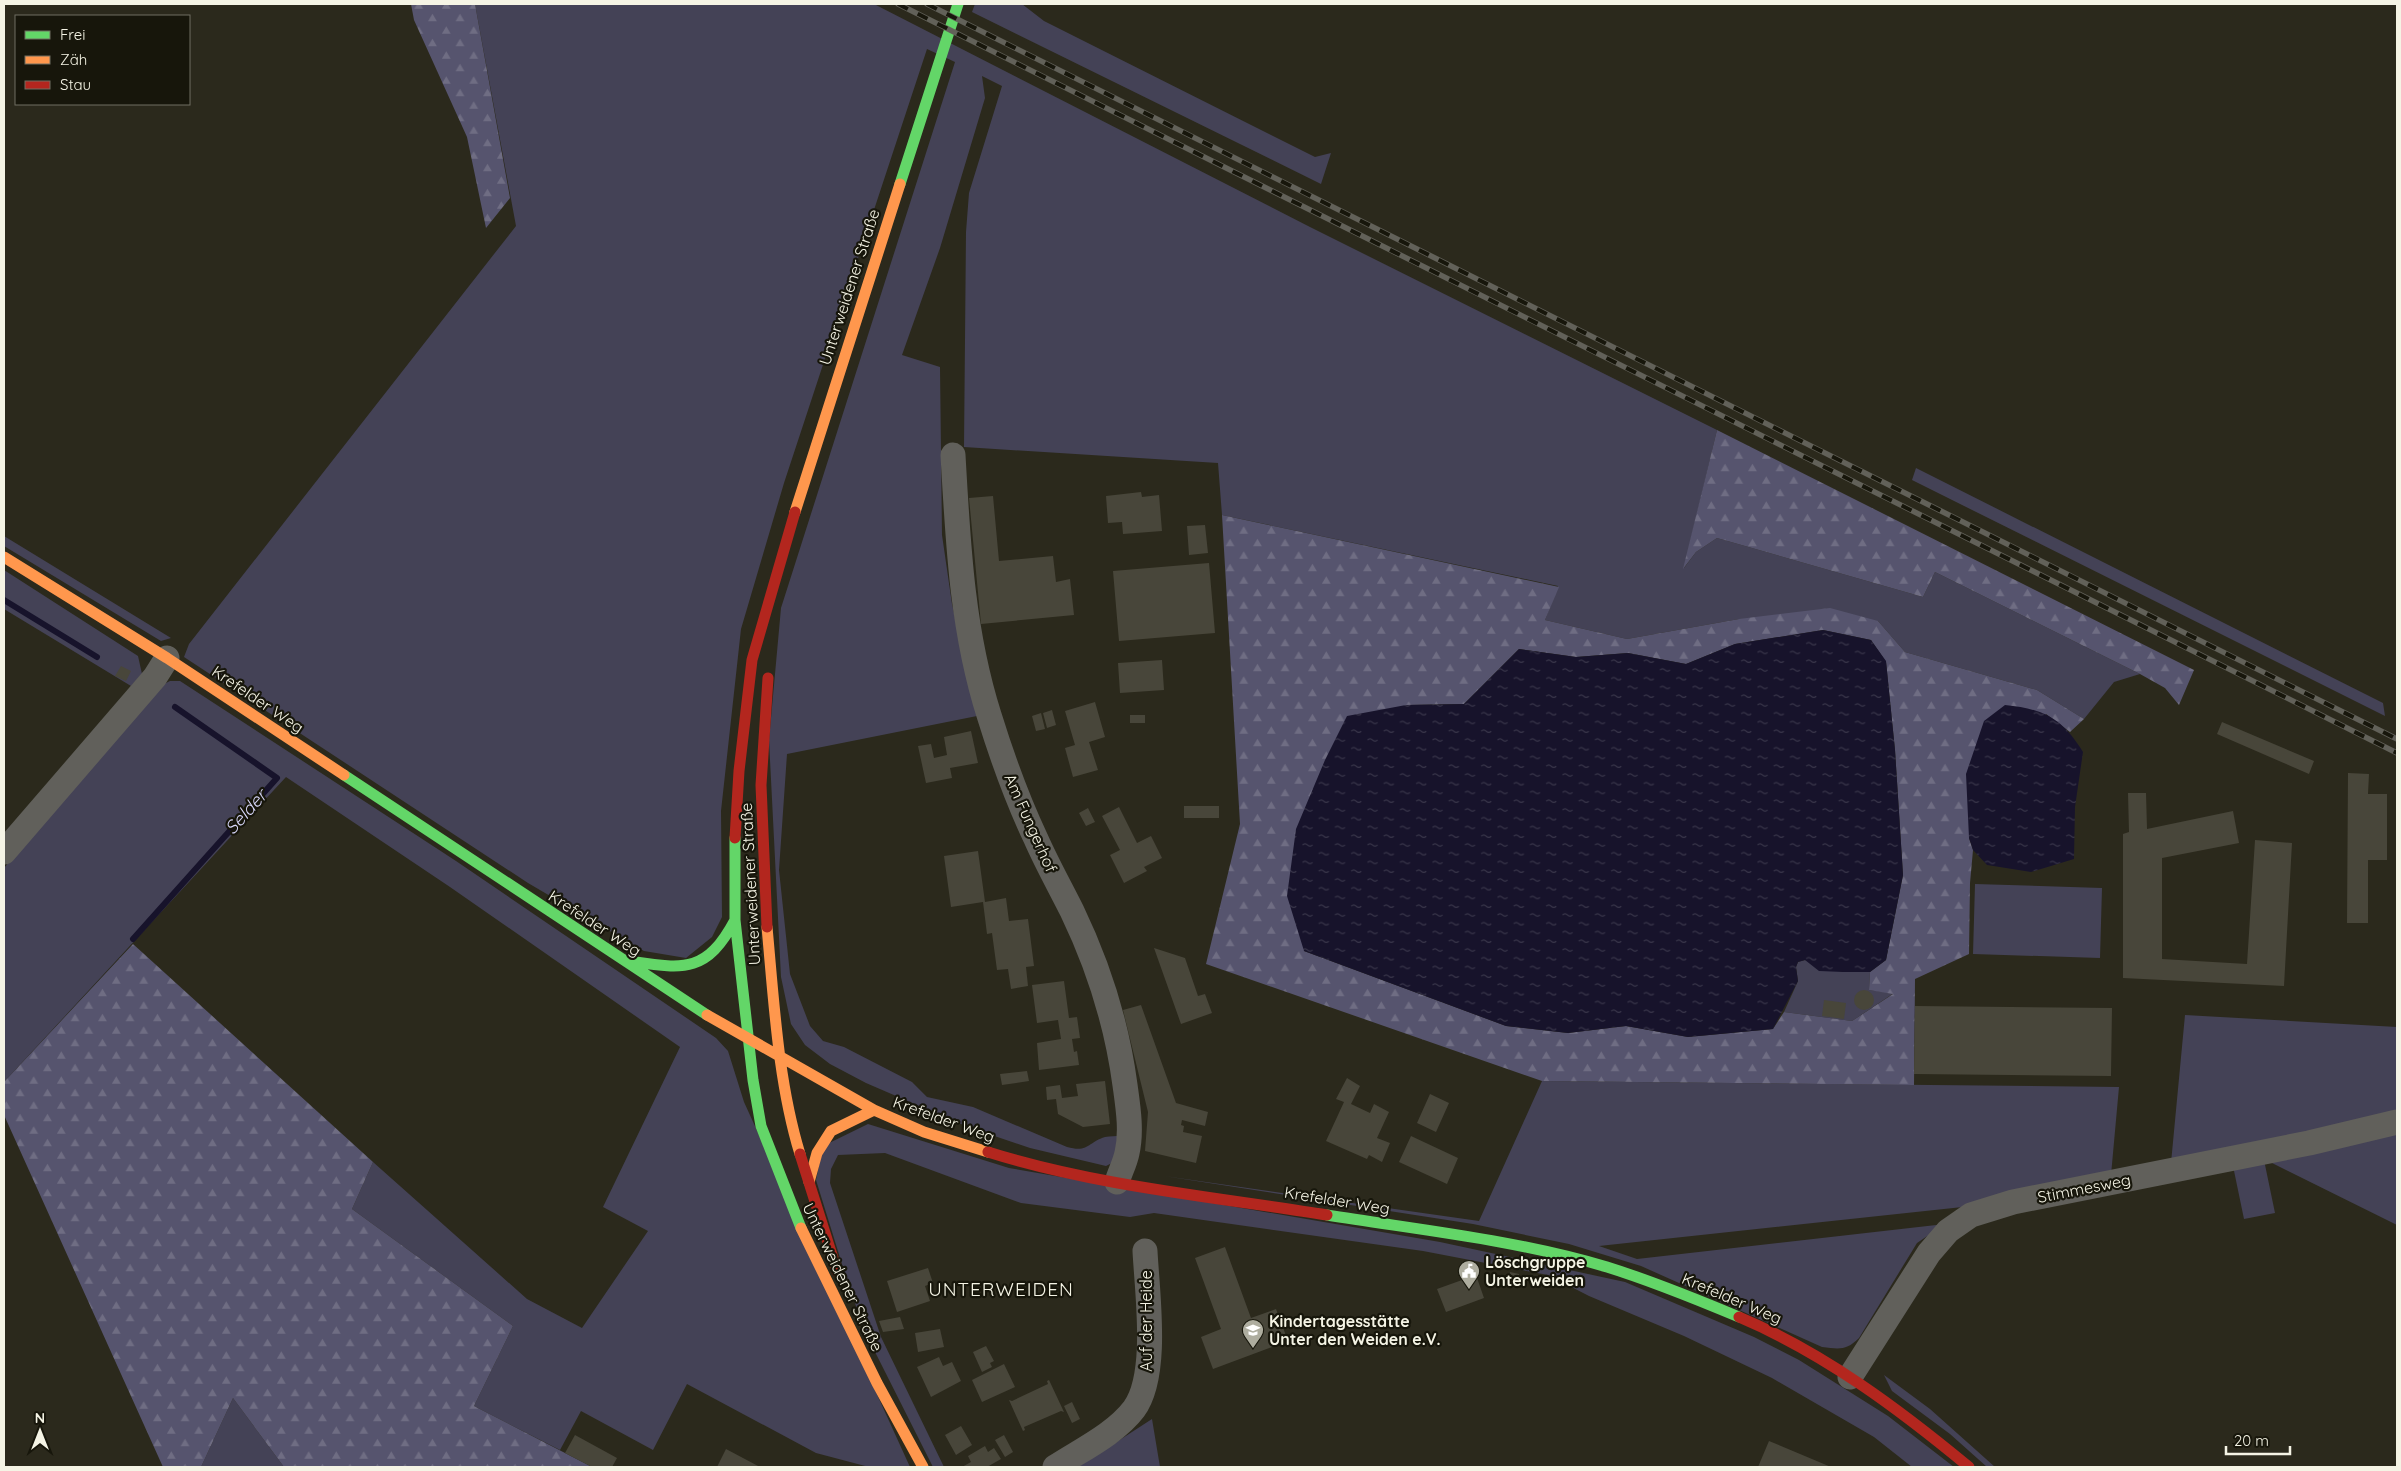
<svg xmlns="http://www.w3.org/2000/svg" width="2401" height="1471" font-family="Quicksand,sans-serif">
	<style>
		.green { fill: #444256 }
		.forest { fill: url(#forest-firs); fill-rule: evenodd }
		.water { fill: url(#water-ripples) }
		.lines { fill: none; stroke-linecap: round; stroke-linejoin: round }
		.stream { stroke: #17132b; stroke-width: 6 }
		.building { fill: #48463a }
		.street { stroke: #61605b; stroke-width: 25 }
		.fast { stroke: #63d668; stroke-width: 11 }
		.slow { stroke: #ff974d; stroke-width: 11 }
		.jam { stroke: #b3261e; stroke-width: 11 }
		.rail-casing { stroke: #626159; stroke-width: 5.5 }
		.rail { stroke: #17160b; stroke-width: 4; stroke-dasharray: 11; stroke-linecap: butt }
		.labels { text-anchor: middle; stroke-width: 4.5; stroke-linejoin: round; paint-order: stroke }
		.street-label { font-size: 16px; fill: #f5f4e5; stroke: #17160b }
		.poi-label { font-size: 16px; font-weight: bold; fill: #f5f4e5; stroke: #17160b; text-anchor: start }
		.water-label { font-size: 18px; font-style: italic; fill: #d9d8fb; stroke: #17160b }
		.quarter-label { font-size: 19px; letter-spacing: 1px; fill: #f5f4e5; stroke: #17160b }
	</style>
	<defs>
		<pattern id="forest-firs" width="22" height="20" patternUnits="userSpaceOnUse" patternTransform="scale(1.25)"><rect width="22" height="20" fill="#56546e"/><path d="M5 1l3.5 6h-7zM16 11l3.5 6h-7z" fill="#6f6d83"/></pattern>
		<pattern id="water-ripples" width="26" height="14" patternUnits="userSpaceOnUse" patternTransform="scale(1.25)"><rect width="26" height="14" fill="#17132b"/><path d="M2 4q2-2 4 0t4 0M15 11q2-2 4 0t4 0" fill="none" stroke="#39364a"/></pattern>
	</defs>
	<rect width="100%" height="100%" fill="#2b291c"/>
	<path class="green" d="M475 4H874L1310 227 1717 430 1684 568 1696 552 1717 538 1923 597 1935 572 2140 674 2114 682 2084 719 2037 690 1905 652 1878 621 1739 619 1627 639 1545 620 1558 586 1222 515 1218 463 964 447 966 232 969 193 1002 86 982 76 985 98 940 248 902 355 940 367 942 535 952 604 977 716 787 754 779 870 790 974 810 1026 823 1041 844 1047 912 1082 927 1097 973 1107 1067 1147C1089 1153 1088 1142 1105 1137 1110 1136 1116 1136 1121 1136L1116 1161 1106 1166 1030 1148 968 1127 866 1083 830 1064 805 1045 791 1024 781 977 769 740 781 608 955 62 927 49 784 483 741 629 721 811 722 917 712 937 686 958 644 951 528 883 184 657 189 644 516 226Z
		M975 4H1022L1044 21 1315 157 1331 153 1321 184 972 12Z
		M1916 468 2383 703 2385 716 1912 480Z
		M4 536 171 638 161 641 4 546Z
		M4 570 138 656 142 674 131 686 4 609Z
		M170 681H180L456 861 716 1038 728 1051 744 1102 910 1467H869L816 1453 687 1384 653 1450 581 1411 560 1450 474 1406 513 1326 352 1209 373 1162 527 1299 582 1328 648 1231 603 1207 680 1047 450 887 286 777 4 1082V868L147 701 162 685Z
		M1975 884 2102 888 2100 958 1973 954Z
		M1805 960 1843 972H1870L1869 990 1894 993 1852 1021 1784 1012 1798 981 1796 967 1798 962Z
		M2185 1015 2397 1027V1113L2171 1163Z
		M1542 1081 2119 1087 2111 1175 1972 1206 1599 1246 1637 1259 1945 1224 1917 1243 1859 1338C1846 1351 1839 1349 1822 1347L1641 1266 1569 1244 1473 1224 1164 1176 1479 1221Z
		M868 1124 1009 1168 1440 1242 1625 1282 1754 1337 1799 1360 1888 1416 1954 1467H1912L1874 1437 1772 1378 1684 1336 1589 1296 1548 1275 1423 1251 1154 1213 1130 1217 1021 1203 885 1153 838 1155 831 1169 830 1183 881 1337 944 1467H933L869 1340 851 1293 816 1180 823 1146Z
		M2397 1133V1225L2266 1160Z
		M2264 1160 2275 1213 2244 1219 2233 1166Z
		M1884 1375 1930 1409 1995 1467H1987L1950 1434 1892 1391Z
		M233 1398 284 1467H201Z
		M1152 1419 1160 1467H1078Z"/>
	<path class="forest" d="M411 4H475L510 198 486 228 467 137 414 20Z
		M1717 430 2194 670 2179 705 2165 688 2140 674 1935 572 1923 597 1717 538 1696 552 1683 569Z
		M1222 515 1559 587 1545 620 1627 639 1739 619 1830 608 1878 621 1905 652 2037 690 2084 719 2070 732 2046 714 1969 838 1973 850 1970 883 1969 954 1915 979 1914 1085 1542 1081 1206 964 1240 824ZM1823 630 1871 640 1886 662 1895 750 1903 875 1886 960 1870 972 1869 990 1893 994 1852 1021 1784 1012 1773 1029 1688 1037 1626 1026 1568 1033 1506 1026 1304 951 1406 705 1464 704 1519 649 1576 657 1628 653 1686 664 1735 644Z
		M133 944 373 1162 352 1209 513 1326 474 1406 592 1467H284L233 1398 201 1467H163L4 1115V1082Z"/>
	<path class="water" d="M1823 630 1871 640 1886 661 1895 750 1903 875 1886 960 1870 972H1843L1819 971 1805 960 1798 962 1796 967 1798 981 1773 1029 1688 1037 1626 1026 1568 1033 1506 1026 1304 951 1287 896 1296 829 1325 760 1347 716 1406 705 1464 704 1519 649 1576 657 1628 653 1686 664 1735 644Z
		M2005 705C2044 709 2062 718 2083 752L2075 807 2074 859 2031 872 1987 865 1973 850 1969 838 1966 774 1984 721Z"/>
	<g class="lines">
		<path class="stream" d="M4 600 97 657
			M133 939 277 778 175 707"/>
	</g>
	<path class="building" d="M1141 492 1142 497 1159 495 1162 531 1123 534 1122 522 1108 523 1106 496Z
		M993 496 999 561 1053 556 1056 582 1070 579 1074 615 981 624 969 498Z
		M1205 525 1208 553 1189 555 1187 526Z
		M1209 563 1215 633 1119 641 1113 571Z
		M1162 660 1164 690 1120 693 1118 663Z
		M121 666 131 671 126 681 115 676Z
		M1095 702 1105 737 1089 742 1098 770 1073 777 1065 748 1075 745 1065 711Z
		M1052 710 1056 725 1047 728 1043 713Z
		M1041 713 1045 729 1036 731 1032 716Z
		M1130 715H1145V723H1130Z
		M2222 722 2314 761 2309 774 2217 734Z
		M971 731 978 763 950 768 952 778 926 783 918 746 931 744 934 758 947 755 944 737Z
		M2348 773 2369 774 2368 794H2387V860H2368V923H2347Z
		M2128 793H2146L2147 829 2233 811 2239 843 2162 858V959L2247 964 2255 840 2292 843 2284 986 2123 978V834L2129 832Z
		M1184 806H1219V818H1184Z
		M1119 807 1137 843 1151 836 1162 858 1144 867 1147 871 1124 883 1110 855 1120 850 1102 816Z
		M1088 808 1095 822 1086 826 1079 813Z
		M978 851 985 902 1006 898 1009 921 1028 919 1034 966 1026 967 1028 986 1011 989 1008 969 997 970 992 933 987 934 983 902 951 907 944 856Z
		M1154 948 1185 958 1198 996 1205 994 1212 1013 1181 1024Z
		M1064 981 1069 1018 1077 1017 1080 1038 1072 1039 1074 1052 1077 1051 1079 1065 1039 1070 1037 1043 1061 1039 1058 1020 1037 1023 1032 985Z
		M1854 1000a10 10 0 1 1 20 0a10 10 0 1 1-20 0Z
		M1824 1000 1846 1003 1844 1019 1822 1016Z
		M1141 1005 1176 1103 1208 1112 1205 1126 1182 1120 1181 1125 1184 1126 1183 1132 1202 1136 1196 1163 1145 1151 1148 1112 1123 1010Z
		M1915 1006 2112 1008 2111 1076 1914 1074Z
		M1027 1071 1029 1081 1002 1085 1000 1074Z
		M1347 1078 1360 1086 1351 1104 1370 1113 1374 1104 1389 1112 1377 1138 1390 1143 1382 1162 1369 1155 1367 1159 1326 1141 1344 1102 1336 1099Z
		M1105 1081 1110 1124 1083 1127 1058 1114 1056 1099 1047 1100 1046 1087 1060 1085 1062 1098 1078 1096 1076 1084Z
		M1430 1094 1449 1103 1436 1132 1417 1123Z
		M1411 1136 1458 1158 1447 1184 1399 1162Z
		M1225 1247 1251 1318 1276 1309 1288 1341 1213 1369 1201 1337 1221 1329 1195 1258Z
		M928 1268 933 1283 925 1286 930 1301 897 1312 887 1281Z
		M1510 1272 1519 1274 1518 1281 1509 1279Z
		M1476 1275 1484 1298 1446 1312 1437 1289Z
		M900 1317 904 1329 883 1332 879 1321Z
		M940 1329 944 1347 918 1352 915 1333Z
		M986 1346 994 1361 990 1363 992 1367 982 1372 973 1352Z
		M939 1357 943 1366 952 1362 961 1381 931 1397 917 1367Z
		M1004 1364 1015 1387 982 1402 972 1380Z
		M1049 1380 1064 1412 1061 1411 1024 1427 1025 1430 1023 1431 1009 1400 1012 1401 1048 1384 1047 1381Z
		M1072 1402 1080 1419 1072 1423 1064 1406Z
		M961 1426 972 1445 956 1455 945 1435Z
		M575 1435 617 1458 612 1467H592L565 1453Z
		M1004 1435 1013 1452 1005 1457 995 1440Z
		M1769 1441 1831 1467H1758Z
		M985 1446 988 1452 994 1448 1001 1459 987 1467H962L971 1462 968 1456Z
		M726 1449 760 1467H717Z"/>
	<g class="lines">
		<path class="street" d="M953 455C958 543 962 630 989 715 1002 757 1017 799 1036 839 1047 864 1060 887 1072 911 1098 965 1117 1025 1125 1085 1128 1107 1132 1131 1127 1153 1125 1163 1120 1172 1117 1182
			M4 852 155 677 167 658
			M1850 1377 1929 1253 1948 1231 1971 1215 2013 1202 2309 1143 2397 1122
			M1055 1467C1081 1450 1115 1434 1134 1409 1159 1375 1147 1292 1145 1251"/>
		<path class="fast" d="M900 184 958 4
			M344 775 707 1015
			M735 838V920L753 1080 761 1126 801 1228
			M629 961C684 969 706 974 735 920
			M1327 1215C1420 1230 1517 1240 1607 1267 1652 1281 1696 1299 1739 1317"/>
		<path class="slow" d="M795 512 900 184
			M4 557 167 658 344 775
			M767 927C774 1002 778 1082 800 1154
			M707 1015 874 1110 924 1132 988 1152
			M809 1182 817 1153 831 1131 874 1110
			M801 1228 877 1383 923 1467"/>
		<path class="jam" d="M735 838 739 771 752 660 795 512
			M767 927 761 785 768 678
			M988 1152C1096 1186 1215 1197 1327 1215
			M800 1154 837 1271
			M1739 1317C1824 1353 1899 1409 1969 1467"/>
		<g class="rail-casing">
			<path id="rail" d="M898 4 2397 753
				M927 4 2397 739"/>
		</g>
		<use href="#rail" class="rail"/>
	</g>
	<defs>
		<g id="civic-pin" transform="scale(1.125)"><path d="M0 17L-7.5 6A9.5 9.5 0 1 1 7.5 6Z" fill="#aead9f" stroke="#17160b"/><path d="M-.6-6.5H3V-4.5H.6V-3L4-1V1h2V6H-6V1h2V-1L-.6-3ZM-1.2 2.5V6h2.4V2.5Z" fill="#fff"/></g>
		<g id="school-pin" transform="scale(1.125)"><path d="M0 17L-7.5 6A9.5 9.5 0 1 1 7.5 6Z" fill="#aead9f" stroke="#17160b"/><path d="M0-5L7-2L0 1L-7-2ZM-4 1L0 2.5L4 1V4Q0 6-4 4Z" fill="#fff"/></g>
	</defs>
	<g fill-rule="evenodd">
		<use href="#civic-pin" x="1469" y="1271"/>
		<use href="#school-pin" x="1253" y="1330"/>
	</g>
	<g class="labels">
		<g class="street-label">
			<text transform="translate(849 287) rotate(-72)" y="6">Unterweidener Straße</text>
			<text transform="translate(258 699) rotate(34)" y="6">Krefelder Weg</text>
			<text transform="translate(1031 823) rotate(66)" y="6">Am Fungerhof</text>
			<text transform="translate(750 884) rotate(-93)" y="6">Unterweidener Straße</text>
			<text transform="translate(595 923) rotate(33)" y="6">Krefelder Weg</text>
			<text transform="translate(944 1119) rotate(20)" y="6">Krefelder Weg</text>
			<text transform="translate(2084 1188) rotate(-11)" y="6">Stimmesweg</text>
			<text transform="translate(1337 1200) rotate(9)" y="6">Krefelder Weg</text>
			<text transform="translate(843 1277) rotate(64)" y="6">Unterweidener Straße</text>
			<text transform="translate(1732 1298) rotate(23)" y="6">Krefelder Weg</text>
			<text transform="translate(1146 1321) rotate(-90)" y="6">Auf der Heide</text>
		</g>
		<g class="poi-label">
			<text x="1485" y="1268">Löschgruppe<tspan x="1485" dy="18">Unterweiden</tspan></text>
			<text x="1269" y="1327">Kindertagesstätte<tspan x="1269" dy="18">Unter den Weiden e.V.</tspan></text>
		</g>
		<g class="water-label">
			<text transform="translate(246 812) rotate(-48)" y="6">Selder</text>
		</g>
		<g class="quarter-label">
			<text x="1001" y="1296">UNTERWEIDEN</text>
		</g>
	</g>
	<rect width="2401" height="1471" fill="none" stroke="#f5f4e5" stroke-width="10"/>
	<rect x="15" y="15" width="175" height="90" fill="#17160b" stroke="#706f62"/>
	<rect x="25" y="31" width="25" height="8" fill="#63d668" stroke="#706f62"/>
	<text x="60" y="40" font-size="15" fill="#f5f4e5">Frei</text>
	<rect x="25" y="56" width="25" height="8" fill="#ff974d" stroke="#706f62"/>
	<text x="60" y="65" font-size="15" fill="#f5f4e5">Zäh</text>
	<rect x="25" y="81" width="25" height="8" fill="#b3261e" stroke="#706f62"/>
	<text x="60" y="90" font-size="15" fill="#f5f4e5">Stau</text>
	<g transform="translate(40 1431)" stroke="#17160b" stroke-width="4" paint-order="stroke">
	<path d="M0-4L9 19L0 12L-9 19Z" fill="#f5f4e5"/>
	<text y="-8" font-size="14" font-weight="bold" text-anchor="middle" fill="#f5f4e5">N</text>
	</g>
	<path d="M2226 1446v8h64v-8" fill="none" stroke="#f5f4e5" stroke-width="2.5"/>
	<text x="2234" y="1446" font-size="15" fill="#f5f4e5" stroke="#17160b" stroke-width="4" paint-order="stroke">20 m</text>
</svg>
